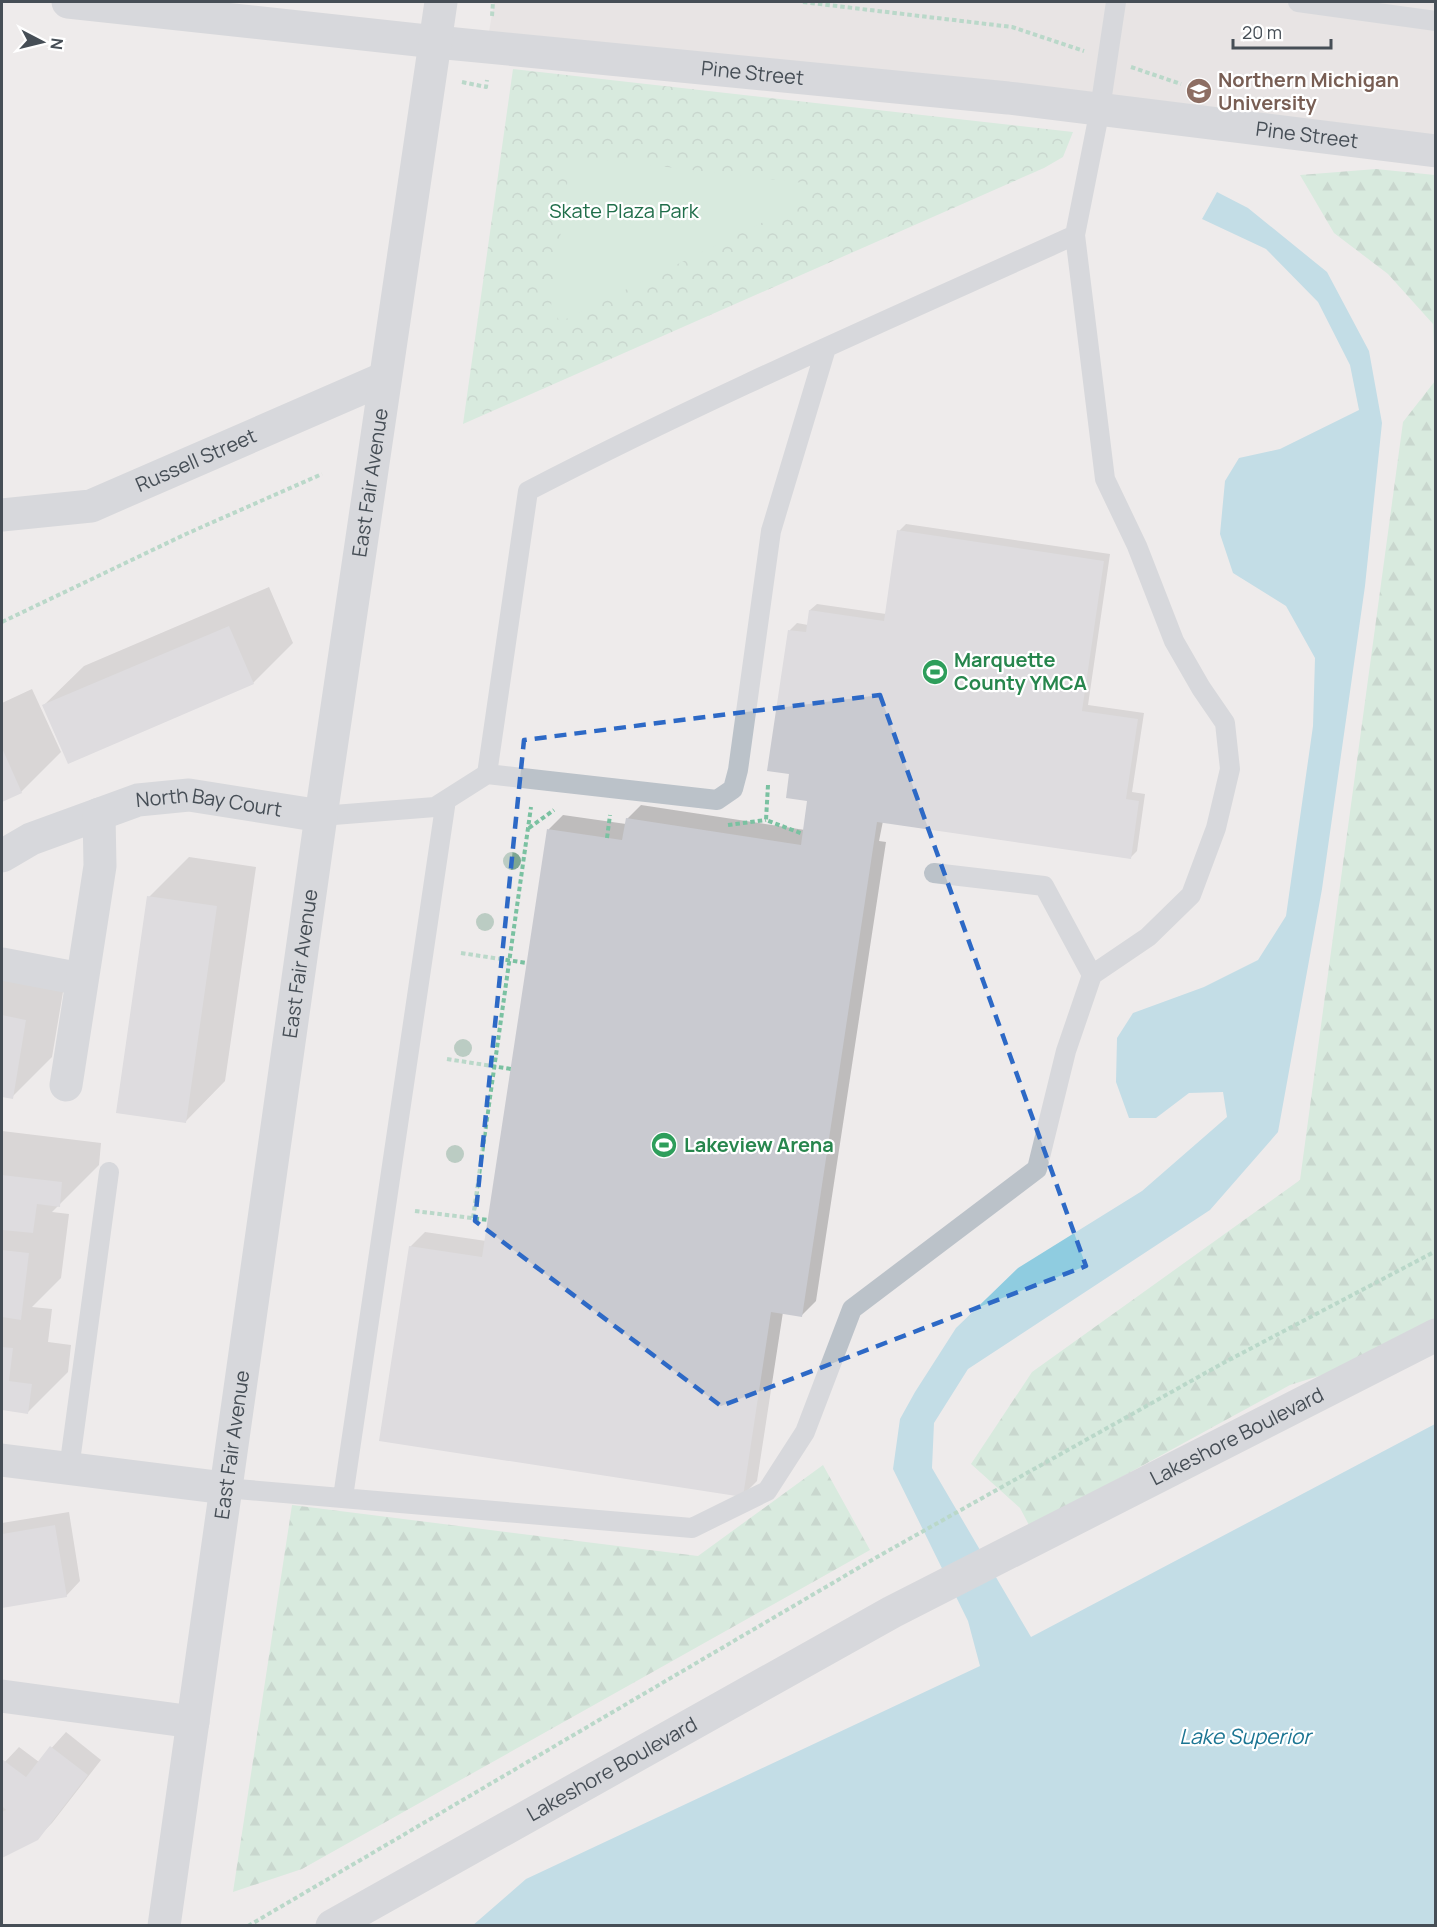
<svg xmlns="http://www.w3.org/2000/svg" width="1437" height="1927" font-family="Manrope,sans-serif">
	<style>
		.education { fill: #dfdcdc }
		.forest { fill: url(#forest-firs) }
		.park { fill: url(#park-crowns) }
		.garden { fill: #bde8cf }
		.water { fill: #8fcce0 }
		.shadow { fill: #0003 }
		.building { fill: #c9cad0 }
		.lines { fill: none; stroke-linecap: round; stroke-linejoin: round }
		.path { stroke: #7ac1a1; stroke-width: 4; stroke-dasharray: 4.5 3; stroke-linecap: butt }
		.service { stroke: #bbc2c9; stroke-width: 20 }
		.minor { stroke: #bbc2c9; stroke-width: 33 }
		.tertiary { stroke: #bbc2c9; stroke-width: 33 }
		.tree { fill: #7da692 }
		.marked { fill: none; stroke: #2d69c6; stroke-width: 4.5; stroke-dasharray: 12 8; stroke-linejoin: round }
		.labels { text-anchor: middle; stroke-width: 4.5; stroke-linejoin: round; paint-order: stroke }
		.street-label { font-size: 20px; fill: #464e56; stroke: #fff }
		.education-label { font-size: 20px; font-weight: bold; fill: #785e54; stroke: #fff; text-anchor: start }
		.park-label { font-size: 20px; fill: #206e4a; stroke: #fff }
		.leisure-label { font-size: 20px; font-weight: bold; fill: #27864d; stroke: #fff; text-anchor: start }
		.water-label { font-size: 21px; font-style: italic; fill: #1c7593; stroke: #fff }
	</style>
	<defs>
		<pattern id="forest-firs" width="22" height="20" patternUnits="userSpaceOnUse" patternTransform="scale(1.5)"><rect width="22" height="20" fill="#bde8cf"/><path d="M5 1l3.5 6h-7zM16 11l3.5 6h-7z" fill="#9bbeab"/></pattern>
		<pattern id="park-crowns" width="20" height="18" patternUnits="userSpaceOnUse" patternTransform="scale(1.5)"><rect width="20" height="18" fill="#bde8cf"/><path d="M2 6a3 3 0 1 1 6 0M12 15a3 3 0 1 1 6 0" fill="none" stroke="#9bbeab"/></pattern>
	</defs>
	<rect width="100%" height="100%" fill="#eeebeb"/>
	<path class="education" d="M494 2H1435V151L489 32Z"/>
	<path class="forest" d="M1376 169 1435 175V370L1433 324 1388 274 1334 233 1300 175Z
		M1435 381V1340L1290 1385 1030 1527 1020 1508 971 1464 1032 1372 1300 1180 1403 422Z
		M823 1465 870 1550 302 1869 233 1892 292 1505 698 1556Z"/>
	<path class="park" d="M513 69 1073 132 1063 157 1044 168 463 424Z"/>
	<path class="garden" d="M571 156 804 183 802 203 560 322 551 306Z"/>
	<path class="water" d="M1217 192 1248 208 1327 272 1369 351 1382 423 1365 586 1322 889 1278 1132 1210 1210 968 1369 934 1423 932 1468 1031 1637 1435 1424V1925L472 1926 526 1879 980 1666 968 1621 893 1469 900 1419 915 1392 956 1328 1018 1268 1142 1191 1227 1117 1223 1092 1189 1093 1156 1118H1129L1116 1082 1117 1038 1133 1013 1204 987 1258 960 1286 916 1313 726 1315 658 1286 606 1233 573 1220 534 1225 481 1239 458 1280 449 1359 410 1350 365 1318 302 1266 249 1202 219Z"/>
	<path class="shadow" d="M906 524 1110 554 1088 705 1144 713 1132 792 1145 794 1137 851 1130 858 883 821 879 841 886 842 816 1301 802 1315 783 1312 757 1481 743 1495 410 1247 425 1232 486 1241 549 829 563 815 626 824 627 819 641 805 805 830 809 800 791 773 790 630 797 623 808 625 810 610 817 604 886 614 899 531Z
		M269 587 293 643 253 683 44 705 84 666Z
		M32 689 61 752 21 792 2 801V703Z
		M189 857 256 867 225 1081 186 1121 149 897Z
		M2 969 65 980 52 1057 12 1097 2 1095Z
		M2 1131 101 1143 99 1165 52 1212 69 1214 61 1278 32 1307 52 1309 48 1342 71 1345 68 1372 28 1412 4 1409 2 1411Z
		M69 1512 80 1581 66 1596 2 1606V1523Z
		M66 1732 101 1760 52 1823 37 1838 2 1856 3 1805 2 1765 19 1747 39 1762Z"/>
	<path class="building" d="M897 530 1104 561 1082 711 1138 719 1126 799 1139 801 1131 859 877 822 802 1317 771 1312 743 1497 379 1441 409 1246 482 1257 547 829 622 840 626 818 801 845 807 801 786 798 789 774 767 771 788 630 806 632 809 610 884 621Z
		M229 626 254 684 68 764 42 705Z
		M2 748 22 793 2 802Z
		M147 896 217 906 186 1123 116 1113Z
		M2 1015 26 1020 13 1099 2 1097Z
		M2 1175 62 1182 60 1207 37 1204 33 1233 2 1230Z
		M2 1250 29 1253 21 1320 2 1317Z
		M2 1347 13 1348 9 1381 32 1384 28 1414 2 1410Z
		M55 1525 67 1597 2 1608V1534Z
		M50 1746 88 1775 38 1840 2 1858V1812L6 1810 2 1806V1763L3 1760 26 1777Z"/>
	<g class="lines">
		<path class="path" d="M803 2 1012 27 1084 51
			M492 16 493 2
			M1131 67 1181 84
			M462 82 486 87 487 80
			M2 622 186 534 322 474
			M768 785 766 820 803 834
			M728 825 766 820
			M529 828 554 810
			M607 838 610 815
			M461 953 527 963
			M447 1059 511 1069
			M415 1211 488 1220
			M473 1218 531 807
			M248 1926 877 1557 1225 1362 1436 1251"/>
		<path class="service" d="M1298 2 1436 21
			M487 774 717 800 733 789 738 770 771 531 826 348
			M321 816 435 807 487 774 528 491C707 398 892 318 1075 235L1100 109 1116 2
			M934 873 1044 886 1092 975
			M69 1469 109 1172
			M225 1488 692 1528 767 1491 805 1432 852 1309 1037 1169 1066 1051 1092 975 1148 937 1191 895 1216 828 1230 769 1225 723 1201 688 1174 641 1137 546 1105 479 1075 235
			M343 1497 446 800"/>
		<g class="minor">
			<path id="s1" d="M436 42 1008 98 1436 151"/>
			<path id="s2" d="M2 515 91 506 385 378"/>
			<path id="s3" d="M2 856 31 839 138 800 189 795 321 816"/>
			<path d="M2 964 81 979"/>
			<path d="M66 1085 100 866 99 814"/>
			<path d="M2 1460 225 1488"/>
			<path d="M2 1696 193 1722"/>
		</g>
		<g class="tertiary">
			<path d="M68 2 436 42"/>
			<path id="s4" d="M164 1926 321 816 441 2"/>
			<path id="s5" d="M332 1926 892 1612 1436 1335"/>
		</g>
	</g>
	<g class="tree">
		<circle cx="512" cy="861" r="9"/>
		<circle cx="485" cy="922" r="9"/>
		<circle cx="463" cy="1048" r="9"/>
		<circle cx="455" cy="1154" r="9"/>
	</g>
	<path d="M0 0H1437V1927H0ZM880 695 1086 1266 721 1406 475 1221 524 740Z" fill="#eeebeb" fill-opacity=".55" fill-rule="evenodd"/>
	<path class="marked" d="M880 695 1086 1266 721 1406 475 1221 524 740Z"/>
	<defs>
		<g id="university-disc" transform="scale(1.35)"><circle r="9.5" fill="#8d6e63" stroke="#fff"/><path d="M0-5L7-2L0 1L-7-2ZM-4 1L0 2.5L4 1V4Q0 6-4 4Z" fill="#fff"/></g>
		<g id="stadium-disc" transform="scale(1.35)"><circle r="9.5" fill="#2e9e5b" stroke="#fff"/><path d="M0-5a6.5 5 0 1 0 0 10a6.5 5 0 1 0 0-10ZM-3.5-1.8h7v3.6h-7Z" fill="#fff"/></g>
	</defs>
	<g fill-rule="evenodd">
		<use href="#university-disc" x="1199" y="91"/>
		<use href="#stadium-disc" x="935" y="672"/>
		<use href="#stadium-disc" x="664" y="1145"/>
	</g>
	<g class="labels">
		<g class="street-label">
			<text dy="7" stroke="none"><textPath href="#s1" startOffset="318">Pine Street</textPath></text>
			<text dy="7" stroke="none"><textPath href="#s1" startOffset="876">Pine Street</textPath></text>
			<text dy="7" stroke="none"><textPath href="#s2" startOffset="204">Russell Street</textPath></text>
			<text dy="7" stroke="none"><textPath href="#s4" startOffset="1458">East Fair Avenue</textPath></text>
			<text dy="7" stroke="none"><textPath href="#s3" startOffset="219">North Bay Court</textPath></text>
			<text dy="7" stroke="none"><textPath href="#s4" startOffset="972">East Fair Avenue</textPath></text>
			<text dy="7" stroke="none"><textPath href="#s5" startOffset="1029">Lakeshore Boulevard</textPath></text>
			<text dy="7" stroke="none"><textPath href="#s4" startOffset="486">East Fair Avenue</textPath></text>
			<text dy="7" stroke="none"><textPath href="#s5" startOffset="321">Lakeshore Boulevard</textPath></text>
		</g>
		<g class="education-label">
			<text x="1218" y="87">Northern Michigan<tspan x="1218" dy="23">University</tspan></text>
		</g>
		<g class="park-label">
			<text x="624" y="218">Skate Plaza Park</text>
		</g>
		<g class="leisure-label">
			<text x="954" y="667">Marquette<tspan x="954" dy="23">County YMCA</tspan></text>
			<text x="684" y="1152">Lakeview Arena</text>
		</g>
		<g class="water-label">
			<text x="1245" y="1744">Lake Superior</text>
		</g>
	</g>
	<rect width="1437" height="1927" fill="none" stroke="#464e56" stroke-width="6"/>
	<g transform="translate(42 42) rotate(97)" stroke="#ffffff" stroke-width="4.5" paint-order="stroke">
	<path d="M0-4.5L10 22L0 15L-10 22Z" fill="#464e56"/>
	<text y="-9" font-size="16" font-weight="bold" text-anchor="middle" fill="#464e56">N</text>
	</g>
	<path d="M1233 39v9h98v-9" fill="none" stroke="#464e56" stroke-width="3"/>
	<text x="1242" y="39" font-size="18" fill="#464e56" stroke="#ffffff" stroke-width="4.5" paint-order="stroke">20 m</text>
</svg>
